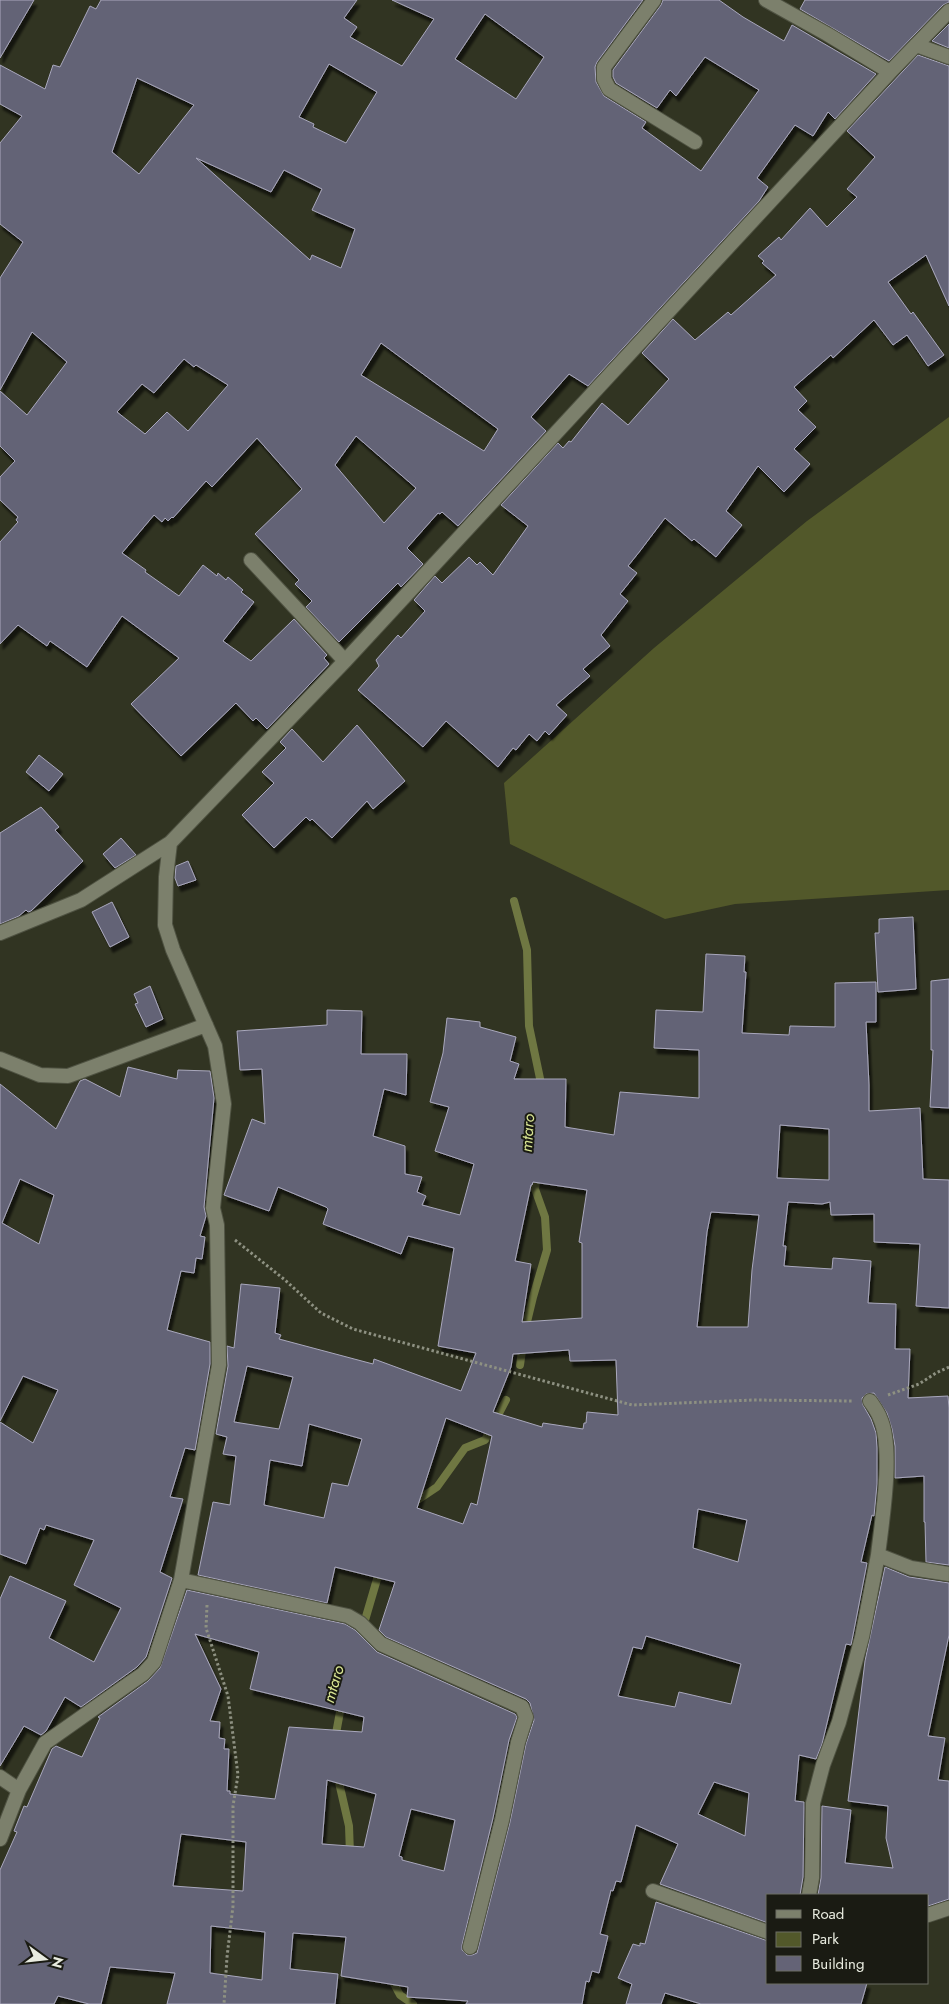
<svg xmlns="http://www.w3.org/2000/svg" width="949" height="2004" font-family="Jost,sans-serif">
	<style>
		.green { fill: #52582a }
		.lines { fill: none; stroke-linecap: round; stroke-linejoin: round }
		.stream { stroke: #6f7742; stroke-width: 8 }
		.building { fill: #646376; stroke: #a9a8bd; fill-rule: evenodd; filter: url(#shadow) }
		.minor-casing { stroke: #4f5242; stroke-width: 16 }
		.path { stroke: #8e9182; stroke-width: 3; stroke-dasharray: 2.5 2.5; stroke-linecap: butt }
		.minor { stroke: #7c806c; stroke-width: 14 }
		.labels { text-anchor: middle; stroke-width: 4; stroke-linejoin: round; paint-order: stroke }
		.water-label { font-size: 16px; font-style: italic; fill: #dae694; stroke: #1a1b13 }
	</style>
	<defs>
		<filter id="shadow"><feDropShadow dx="3" dy="5.5" stdDeviation="1" flood-color="#0009"/></filter>
	</defs>
	<rect width="100%" height="100%" fill="#313422"/>
	<path class="green" d="M949 417V890L735 904 665 919 510 844 504 783 654 648 807 521Z"/>
	<g class="lines">
		<path class="stream" d="M514 901 527 950 529 1026 542 1088
			M525 1330 533 1297 547 1250 545 1217 535 1189 537 1174
			M520 1365 523 1344
			M413 1503 437 1487 465 1448 485 1440 506 1400
			M358 1644 380 1569
			M335 1739 342 1701
			M337 1774 349 1826 350 1854
			M391 1978 400 1995 413 2004"/>
	</g>
	<path class="building" d="M0 0H34L0 58Z
		M101 0H357L344 18 357 27 350 37 402 66 434 19 392 0H643L597 62 595 67 596 82 604 96 646 122 642 128 701 171 759 90 705 57 676 96 670 90 657 108 616 83 613 77V70L661 5 663 0H719L743 17 784 41 792 25 876 74 835 119 828 112 813 136 795 125 757 178 768 187 759 201 588 386 569 374 531 417 546 431 458 526 442 512 440 514 438 513 407 548 423 564 401 587 398 583 339 642 306 607 312 601 295 584 299 580 255 534 302 489 257 438 212 487 206 481 173 518 172 517 168 521 165 518 162 522 154 515 122 553 146 570 145 572 179 596 203 565 217 576 218 573 226 580 228 577 243 590 241 592 254 602 223 641 251 661 294 619 327 655 324 658 329 664 267 729 256 718 253 721 236 703 181 756 131 704 179 658 122 616 87 667 50 641 47 646 18 625 0 644V542L18 522 16 520 18 517 0 500V477L15 461 0 446V391L27 415 67 362 32 332 0 390V278L23 242 0 224V143L22 116 0 104V65L45 89 53 65 60 67 90 6 96 9ZM485 14 544 57 516 99 455 59ZM329 64 377 92 346 143 313 127 314 124 299 117ZM137 78 194 105 139 174 112 152ZM196 158 271 192 284 170 322 189 312 210 355 229 341 268 312 255 310 260ZM381 343 498 429 484 451 361 375ZM184 359 194 367 196 365 228 385 188 431 167 412 145 434 117 412 142 384 154 393ZM356 436 416 488 384 523 335 465Z
		M805 0H949V2L943 5 889 61 800 9Z
		M949 24V48L932 41Z
		M918 55 949 66V306L926 255 888 282 911 314 913 312 944 355 928 366 907 335 893 345 874 320 833 358 831 355 794 387 807 401 798 410 816 427 794 449 810 464 784 492 758 466 726 511 742 525 716 557 694 539 692 541 665 518 640 551 628 566 637 573 620 594 628 601 601 635 610 646 583 669 590 676 556 705 567 715 549 735 545 731 537 741 529 734 516 750 513 748 498 767 446 721 423 747 358 690 379 666 376 660 398 635 401 638 425 611 414 600 435 576 442 583 469 557 477 565 480 562 493 575 528 526 501 505 558 443 563 448 569 441 571 442 602 403 628 425 669 379 642 353 673 319 695 340 728 312 731 315 776 275 762 263 764 261 758 256 779 237 781 240 810 208 827 227 857 197 847 189 875 157 847 131Z
		M357 725 405 781 373 809 367 801 332 838 312 819 310 821 306 817 274 848 242 815 274 783 262 772 286 748 280 742 292 729 323 762Z
		M39 755 63 774 49 791 26 772Z
		M41 807 59 827 55 830 83 861 31 911 28 912 26 910 19 916 0 924V833Z
		M121 838 136 855 115 868 103 854Z
		M188 861 196 880 178 886 175 878 176 866Z
		M112 902 129 937 110 947 92 912Z
		M913 917 916 989 878 992 875 933H879V919Z
		M706 954 745 956 744 972H746L742 1033 789 1035 790 1026 835 1027V983L876 982V1022H866L869 1085V1111L920 1108 923 1179 949 1180V1308L916 1306 920 1244 874 1242V1214L831 1215 830 1202 822 1204 788 1202 783 1246H786L784 1266 832 1269 833 1258 871 1261 868 1303 896 1304 895 1349H910L908 1398 948 1396 949 1408V1565L926 1562 925 1522H924V1476L895 1478V1446L892 1429 887 1413 874 1393 866 1394 862 1398 863 1405 871 1419 876 1433 877 1448V1484L874 1516 872 1515 861 1562 867 1563 853 1635 851 1645 846 1644 822 1744 816 1759 799 1755 795 1801 804 1802 803 1877 800 1895H768V1923L660 1884 678 1844 636 1825 621 1882 616 1881 613 1891 611 1890 600 1934 608 1936 599 1973 592 1971 589 1982 586 1981 582 2004H466L468 2001 407 1997 408 1987 341 1976 346 1937 293 1933 290 1969 338 1974 335 2004H167L175 1973 110 1967 101 2004H89L58 1996 54 2004H0V1870L17 1832 14 1831 24 1806 27 1807 52 1749 56 1746 82 1757 100 1718 98 1717 148 1681 160 1668 187 1590 345 1624 355 1630 377 1652 515 1714 517 1717 509 1740 493 1818 462 1945V1950L467 1955H472L477 1953 510 1822 526 1744 534 1720 530 1703 526 1699 386 1637 379 1630 395 1582 335 1567 327 1603 198 1575 213 1502 230 1505 236 1456 223 1454 227 1437 216 1434 228 1366 227 1346 234 1348 241 1284 280 1288 275 1333 281 1335 279 1339 373 1364 374 1359 461 1391 476 1353 438 1346 454 1248 408 1236 401 1254 323 1224 328 1209 326 1207 278 1187 269 1211 224 1195 252 1119 265 1124 262 1069 240 1070 237 1031 327 1025V1010L362 1011 361 1054H407L406 1095 384 1089 373 1136 405 1146V1174L422 1177 417 1192 426 1196 422 1205 460 1215 474 1164 435 1151 449 1107 430 1102 443 1053 447 1018 480 1022V1027L516 1037 510 1061 519 1064 514 1079H566L565 1127 614 1135 620 1092 699 1098V1050L654 1048 656 1010 703 1012ZM780 1125 829 1129V1180L777 1178ZM533 1182 587 1190 579 1242 582 1243V1318L522 1322 531 1264 515 1261 531 1185H532ZM711 1212 759 1215 752 1270 748 1327H697L707 1232ZM569 1350 570 1361 616 1360 618 1415 587 1412 586 1423H584L583 1429 543 1423 542 1427 493 1412 511 1367 513 1354ZM247 1366 293 1377 279 1429 234 1422ZM446 1418 492 1436 477 1505 471 1503 463 1524 417 1508ZM309 1424 362 1439 348 1486 332 1483 324 1518 264 1505 270 1460 302 1466ZM698 1509 747 1520 738 1562 693 1548ZM195 1634 259 1652 250 1689 364 1717 362 1732 289 1727 275 1799 230 1794V1791H227L229 1749H224L225 1739 219 1738 220 1722 210 1721 221 1689ZM646 1636 741 1664 731 1704 679 1692 675 1707 618 1696 633 1647 642 1649ZM327 1780 376 1794 364 1847 322 1844ZM714 1782 749 1793 745 1836 698 1814ZM411 1809 455 1820 444 1871 402 1860V1857L399 1856ZM181 1834 246 1842 243 1891 173 1886ZM211 1926 265 1932 262 1980 210 1973Z
		M949 979V1108L930 1107 933 1050H931V981Z
		M150 986 163 1019 146 1027 135 1004 138 1003 134 994Z
		M128 1067 177 1079 178 1070 210 1071 214 1098 204 1207 206 1216 200 1236 205 1237 202 1259 196 1258 194 1273 181 1271 167 1330 210 1342V1364L195 1450 185 1448 170 1497 183 1499 160 1572 172 1578 146 1657 137 1667 81 1707 65 1697 46 1731 41 1735 24 1726 0 1766V1599L10 1576 66 1601 49 1638 94 1662 121 1608 74 1585 94 1540 46 1525 44 1530 40 1528 26 1564 0 1554V1422L33 1443 58 1390 23 1376 0 1421V1084L56 1129 80 1081 85 1079 120 1097ZM20 1179 54 1195 39 1244 2 1223Z
		M885 1567 909 1577 949 1583V1635L928 1736 945 1738 938 1780 949 1781V1899L928 1906V1895H818L821 1878 822 1806 851 1810 845 1863 893 1868 886 1838 888 1806 848 1801 865 1661Z
		M656 1902 768 1941V1983H867L861 2004H701L665 1993 661 2004H626L632 1984 618 1978 633 1944 640 1946V1943L645 1944Z"/>
	<g class="lines">
		<g class="minor-casing">
			<path id="minor" d="M654 0 604 67V79L609 89 695 142
				M766 0 827 34 890 72
				M916 45 949 57
				M251 560 345 661
				M0 933 81 900 170 843
				M0 1059 40 1075 68 1076 206 1025
				M870 1401C874 1407 878 1412 880 1418 894 1448 882 1521 878 1555L911 1568 949 1574
				M181 1580 348 1616 360 1623 381 1644 522 1707 526 1717 518 1742 502 1820 470 1947
				M0 1777 19 1790
				M0 1839 19 1790 45 1743 130 1683 143 1674 154 1662 181 1580 219 1365 217 1225 213 1208 224 1104 215 1046 173 950 165 925 166 877 170 843 345 661 890 72 949 11
				M653 1891 768 1932
				M809 1895 812 1878 813 1803 823 1765 839 1722 862 1637 878 1555
				M928 1915 949 1908"/>
		</g>
		<path class="path" d="M235 1240 285 1280 321 1313 353 1329 632 1405 754 1400 853 1401
			M888 1395 919 1384 936 1373 949 1367
			M207 1605 206 1628 228 1696 238 1775 233 1806V1906L227 1957 224 2004"/>
		<use href="#minor" class="minor"/>
	</g>
	<g class="labels">
		<g class="water-label">
			<text transform="translate(527 1133) rotate(-86)" y="6">mtaro</text>
			<text transform="translate(333 1684) rotate(-74)" y="6">mtaro</text>
		</g>
	</g>
	<rect x="766" y="1894" width="162" height="90" fill="#1a1b13" stroke="#6c6e65"/>
	<rect x="776" y="1910" width="25" height="8" fill="#7c806c" stroke="#6c6e65"/>
	<text x="812" y="1919" font-size="15" fill="#e8ebdf">Road</text>
	<rect x="776" y="1932" width="25" height="15" fill="#52582a" stroke="#6c6e65"/>
	<text x="812" y="1944" font-size="15" fill="#e8ebdf">Park</text>
	<rect x="776" y="1956" width="25" height="15" fill="#646376" stroke="#6c6e65"/>
	<text x="812" y="1969" font-size="15" fill="#e8ebdf">Building</text>
	<g transform="translate(45 1959) rotate(105)" stroke="#1a1b13" stroke-width="4" paint-order="stroke">
	<path d="M0-4L9 19L0 12L-9 19Z" fill="#e8ebdf"/>
	<text y="-8" font-size="14" font-weight="bold" text-anchor="middle" fill="#e8ebdf">N</text>
	</g>
</svg>
